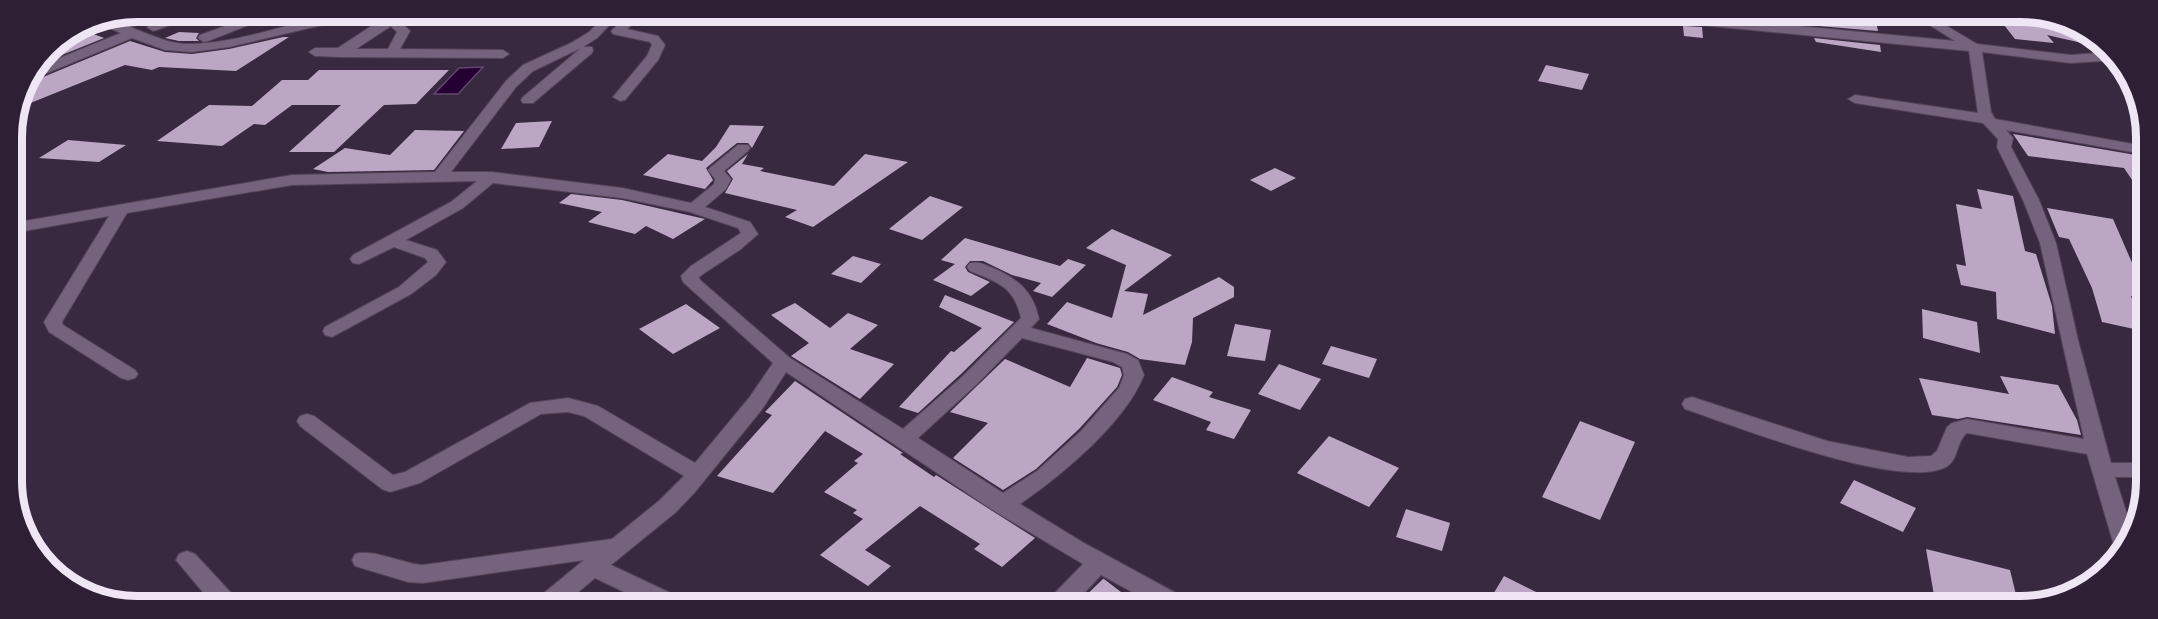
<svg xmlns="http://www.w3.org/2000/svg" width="2158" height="619" font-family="'Sofia Sans Condensed',sans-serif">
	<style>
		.water { fill: #250033; stroke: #62456d; stroke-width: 1.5 }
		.building { fill: #bba7c3 }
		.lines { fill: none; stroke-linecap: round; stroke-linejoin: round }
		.minor-casing { stroke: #524457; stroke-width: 2 }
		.minor { fill: #75637d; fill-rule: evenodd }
		.rim { fill: none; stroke: #efe5f4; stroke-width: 8 }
	</style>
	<rect width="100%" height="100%" fill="#392940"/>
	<path class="water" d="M483 67 458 94H434L459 68Z"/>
	<path class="building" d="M1802 16H1875L1878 31 1807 25Z
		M1997 16H2053L2096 43 2095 46 2047 35 2054 43 2015 39 2004 25 1997 24Z
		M1683 26 1702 27 1703 38 1684 36Z
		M83 30 104 38 37 65 49 48 71 34Z
		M179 32 199 33 196 38 199 41H179L165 38Z
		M283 37H289L236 71 159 67 152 70 125 65 18 108 27 80H36L130 41 165 52 192 54 229 49Z
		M1814 38 1880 45 1881 52 1816 42Z
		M1546 65 1589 74 1582 90 1538 81Z
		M319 70H449L416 104 384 105 334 152H289L341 105H292L265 125 254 124 222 146 157 141 209 105 252 106 282 80H308Z
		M552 121 539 147 501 149 516 123Z
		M730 125 764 126 752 148 748 143H737L706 168 713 180 705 189 643 175 668 154 702 161 716 147Z
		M415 130 464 131 434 170 328 172 313 169 345 148 390 155Z
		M2013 134 2136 155 2143 165V196L2124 168 2028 156Z
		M68 140 126 145 99 162 39 158Z
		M748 154 742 164 764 168 760 171 834 186 865 154 908 162 813 227 785 217 797 210 725 193 733 179 727 171Z
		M1275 168 1296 178 1271 191 1250 180Z
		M1977 189 2013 196 2025 251 2036 254 2052 306 2055 334 1997 319 1996 292 1961 285 1956 264 1966 266 1956 204 1982 209Z
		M571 194 622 200 705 219 673 239 646 226 635 234 588 222 602 212 559 203Z
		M930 196 963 207 922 240 889 229Z
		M2047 208 2113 219 2143 288V298L2131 296 2143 331 2102 322 2092 288 2069 239 2059 237Z
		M1112 229 1172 255 1124 291 1148 294 1143 315 1219 277 1234 287V297L1193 318 1192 342 1185 365 1140 359 1128 352 1096 343 1047 324 1067 302 1112 318 1126 265 1086 248Z
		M965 238 1060 266 1068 259 1086 265 1052 297 1033 291 1041 283 1012 275 983 261H970L965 267 968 272 990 282 971 296 933 280 955 264 941 260Z
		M853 256 881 264 861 283 831 274Z
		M945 295 1014 322 961 374 918 413 899 407 951 351 954 352 982 328 939 307Z
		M795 303 830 328 848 313 878 325 850 349 894 364 860 399 791 356 809 343 771 315Z
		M686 304 720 328 673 354 639 329Z
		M1922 309 1977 322 1980 353 1923 338Z
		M1235 324 1271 330 1265 361 1227 356Z
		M1331 346 1377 359 1369 378 1322 364Z
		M1087 358 1120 368 1122 375 1117 387 1079 429 1036 469 1003 490 953 458 988 423 950 412 1005 359 1070 387Z
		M1279 364 1321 379 1300 410 1258 394Z
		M2000 376 2058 385 2077 420 2081 435 1967 417 1958 419 1932 415 1919 378 2009 394Z
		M1172 377 1213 392 1209 397 1251 410 1234 439 1206 430 1211 422 1153 400Z
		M795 381 903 453 900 454 934 477 936 475 1035 538 1002 567 974 549 980 544 920 506 865 550 891 566 868 586 820 555 863 519 853 513 857 510 824 492 858 463 854 461 863 454 825 431 773 493 717 476 772 415 765 412Z
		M1580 421 1635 442 1600 520 1542 497Z
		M1329 436 1399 468 1369 507 1297 473Z
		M1854 480 1916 508 1903 532 1840 503Z
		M1406 509 1450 523 1442 551 1396 537Z
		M1926 549 2010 570 2019 607H1936Z
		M1504 576 1564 606H1486Z
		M1103 579H1104L1138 605H1076Z"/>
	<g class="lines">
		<g class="minor-casing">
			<path id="minor" d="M185 12H203L157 30 153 31 147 27Z
				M264 12H282L208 41 204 42 198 38 200 35Z
				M354 12 397 13 398 19 410 31 400 49 503 50 509 54 503 58 340 57 315 56 309 52 315 48H338L385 17 335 22 229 47 192 52 165 50 132 38 35 78H28L35 68 121 33 92 21C123 15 157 46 192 44 248 42 300 18 354 12ZM391 26 397 32 388 49H356Z
				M484 13H574L568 17C550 17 496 24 484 13Z
				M608 13H621L597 38 583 47H592L593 50 592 53 533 103H523L521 100 523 97 581 48 533 71 516 87 451 172H491L622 188 691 203 714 184 715 179 708 170 711 167 738 145H748L750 148 748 151 724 171 731 179 726 189 705 207 750 222 758 234 741 249 703 274 699 277 700 280 790 358 903 429 963 376 1021 318C1014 286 997 282 970 271L967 267 970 263C979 261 985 265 993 268 1018 279 1033 291 1039 319L1031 328 1127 354 1138 360 1144 375C1125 423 1062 475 1020 504L1084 543 1185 598 1189 605H1156L1101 575 1073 605H1046L1050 598 1083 564 994 511 786 372 763 408 695 492 676 512 611 565 679 597 683 604H649L595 578 564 604H535L539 597 584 560 423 583 408 582 355 566 352 560 355 554C372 548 403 564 423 565L612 539 660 500 684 476 584 416 568 412 541 414 420 483 390 492 382 489 300 426 297 421 300 416 307 414 314 416 393 475 405 472 530 403 568 398 598 406 695 463 749 398 773 363 683 282 681 276 691 266 741 233 738 228 690 212 622 198 493 183 463 208 406 240 437 250 446 262 436 275 411 294 332 337 325 335 323 331 325 327 399 287 428 262 425 258 394 247 359 264 353 263 350 259 353 255 451 202 477 181 292 185 127 213 62 322 63 325 135 370 138 374 135 378 128 380 121 378 49 332 44 322 109 216 13 233V223L292 175 435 172 506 81 523 65 571 43 589 32ZM1022 338 1113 362 1122 367 1124 375 1119 388 1081 431 1037 471 1003 493 918 438 977 384Z
				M631 13H645L627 29 658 36 665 45 658 60 625 100 620 101 613 97 647 56 652 45 650 42 613 34 611 31Z
				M1376 15H1389L1381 24 1377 25 1371 21Z
				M1633 15H1683L1955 41 1915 16H1930L1977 44 2071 55 2111 52 2117 60 2071 63 1982 52 1991 112 1995 119 2144 146 2143 154 2006 130 2013 138 2011 147 2039 200 2056 243 2078 340 2111 463H2142V477H2115L2132 530 2120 549 2116 548 2113 542 2087 454 1967 433C1956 441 1959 460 1946 467 1899 491 1736 426 1685 409L1682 404 1685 399 1692 397 1827 441 1908 457 1931 456 1937 451 1947 427 1952 423 1967 419 2084 439 2040 243 2023 200 1997 147 1998 139 1983 123 1855 103 1848 99 1855 95 1978 113 1969 51 1639 19Z
				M187 551 195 554 234 596 238 603H212L176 560 179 554Z"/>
		</g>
		<use href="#minor" class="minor"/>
	</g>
	<path d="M0 0H2158V619H0ZM137 22H2021A115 115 0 0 1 2136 137V481A115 115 0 0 1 2021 596H137A115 115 0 0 1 22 481V137A115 115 0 0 1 137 22Z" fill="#2f1f35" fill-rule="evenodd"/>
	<path class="rim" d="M137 22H2021A115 115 0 0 1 2136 137V481A115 115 0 0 1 2021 596H137A115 115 0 0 1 22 481V137A115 115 0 0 1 137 22Z"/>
</svg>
